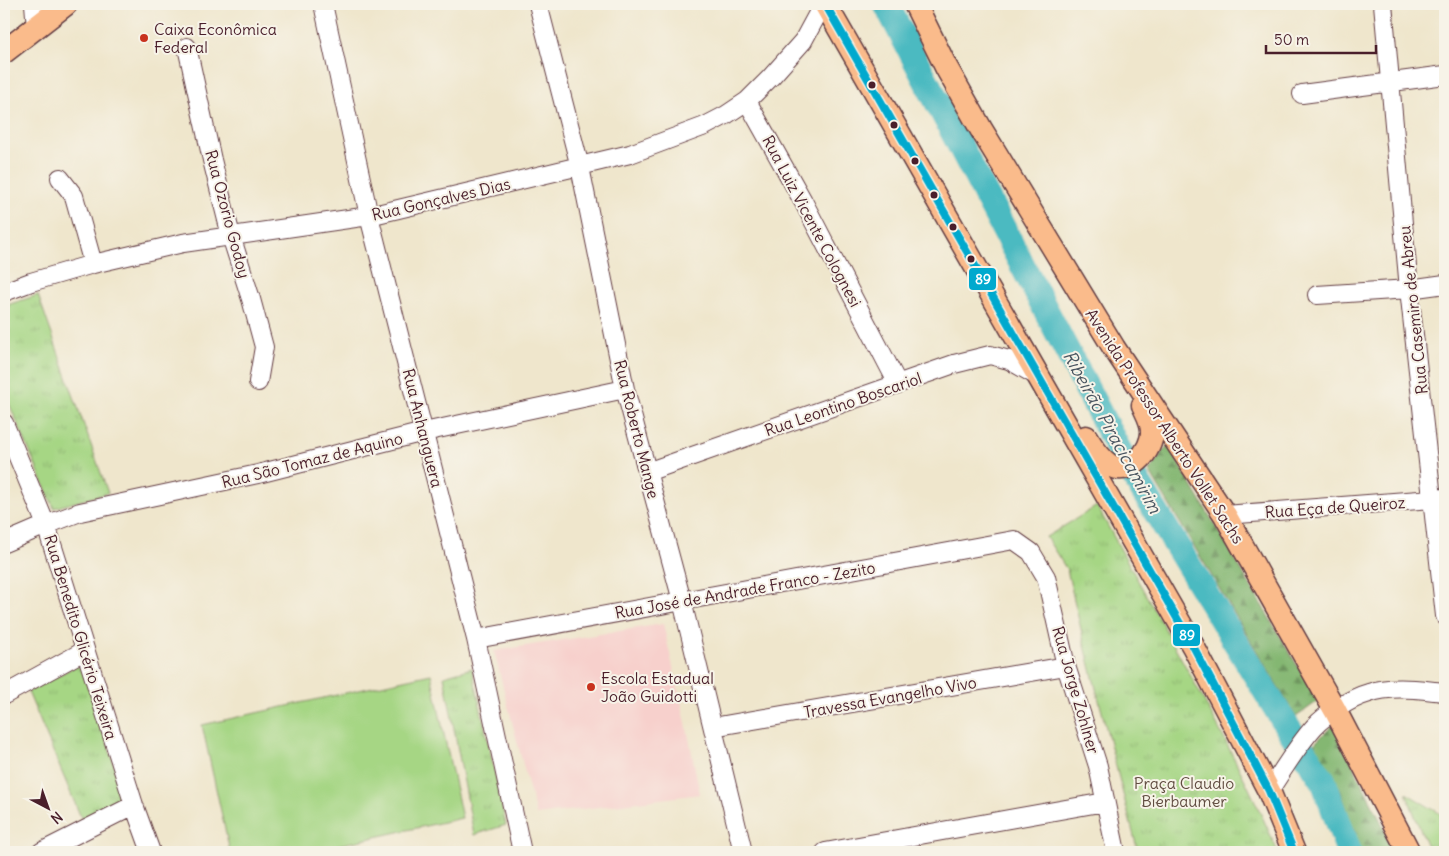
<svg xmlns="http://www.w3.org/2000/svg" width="1449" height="856" font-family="Delius,sans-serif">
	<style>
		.built { fill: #f7d0cc }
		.grass { fill: #a6d684; stroke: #787a58 }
		.forest { fill: url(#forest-firs); stroke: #676b4e }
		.park { fill: url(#park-tufts); stroke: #787a58 }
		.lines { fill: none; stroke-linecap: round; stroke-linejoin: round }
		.river { stroke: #4bbac1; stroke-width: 26 }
		.minor-casing { stroke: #633d43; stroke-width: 20 }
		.major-casing { stroke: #633d43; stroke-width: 25 }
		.minor { stroke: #fff; stroke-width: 18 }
		.major { stroke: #fabb8b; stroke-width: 22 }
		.bus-1-casing { stroke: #f7f3e8; stroke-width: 11 }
		.bus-1 { stroke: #00a9ce; stroke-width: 8 }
		.poi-dot { fill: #c8321e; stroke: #f7f3e8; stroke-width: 2 }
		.bus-dot { fill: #4a1f2b; stroke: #f7f3e8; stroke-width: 2 }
		.labels { text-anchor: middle; stroke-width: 4; stroke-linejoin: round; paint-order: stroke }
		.poi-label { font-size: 16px; fill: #4a1f2b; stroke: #f7f3e8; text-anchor: start }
		.street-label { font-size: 16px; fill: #4a1f2b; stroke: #f7f3e8 }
		.park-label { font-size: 16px; fill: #614d41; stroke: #f7f3e8 }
		.water-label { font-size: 18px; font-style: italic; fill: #4a5560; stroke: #f7f3e8 }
		.line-badge { stroke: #f7f3e8; stroke-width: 2 }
		.badge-label { font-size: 14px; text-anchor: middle; font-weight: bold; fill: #fff }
	</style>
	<defs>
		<pattern id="forest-firs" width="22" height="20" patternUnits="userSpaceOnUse" patternTransform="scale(1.25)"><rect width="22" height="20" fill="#84b772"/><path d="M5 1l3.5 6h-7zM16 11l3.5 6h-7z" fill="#6e945e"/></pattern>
		<pattern id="park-tufts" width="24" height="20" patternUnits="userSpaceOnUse" patternTransform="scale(1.25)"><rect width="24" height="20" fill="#a6d684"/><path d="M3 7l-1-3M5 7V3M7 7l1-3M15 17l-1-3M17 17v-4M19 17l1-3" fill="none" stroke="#90b772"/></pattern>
	</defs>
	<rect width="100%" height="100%" fill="#f7f3e8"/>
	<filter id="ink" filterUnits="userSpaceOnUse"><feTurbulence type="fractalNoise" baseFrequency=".02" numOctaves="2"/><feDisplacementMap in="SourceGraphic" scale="10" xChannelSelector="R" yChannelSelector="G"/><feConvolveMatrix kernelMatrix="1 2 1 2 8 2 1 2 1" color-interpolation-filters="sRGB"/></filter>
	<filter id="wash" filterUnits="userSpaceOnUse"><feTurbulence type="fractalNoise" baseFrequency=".0096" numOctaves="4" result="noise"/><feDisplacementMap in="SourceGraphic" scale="20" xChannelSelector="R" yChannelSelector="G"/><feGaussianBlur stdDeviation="1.12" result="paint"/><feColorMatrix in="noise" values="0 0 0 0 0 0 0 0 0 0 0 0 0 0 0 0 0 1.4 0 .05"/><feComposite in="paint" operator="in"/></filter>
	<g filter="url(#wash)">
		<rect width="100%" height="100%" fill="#efe6cc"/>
		<path class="built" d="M663 624 686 723 700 794 536 815 494 651Z"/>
		<path class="grass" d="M431 674 462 818 307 852H230L202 725Z"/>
		<path class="forest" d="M1168 445 1318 701 1296 717 1149 471Z
			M1333 725 1396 852H1361L1340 789 1312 746Z"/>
		<path class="park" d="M38 295 108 493 54 508 4 392V306Z
			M1097 506C1159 621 1227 733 1278 852H1138L1084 642 1067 570 1046 537Z
			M83 662 124 798 82 820 28 692Z
			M472 668 506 825 474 835 444 676Z
			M1406 793 1441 814 1436 852H1429Z"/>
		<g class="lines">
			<path class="river" d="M886 4 1123 458 1286 725 1323 780 1349 852"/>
		</g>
	</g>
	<g filter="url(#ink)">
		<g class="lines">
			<g class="minor-casing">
				<path id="minor" d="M34 4 36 28
					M323 4 369 216 476 639 522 852
					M538 4 580 167 625 389 682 601 743 852
					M1383 4 1409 289 1445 616
					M187 47 212 160 231 236 251 299 264 347 258 382
					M1302 94 1445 75
					M747 101 803 201 898 384
					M60 178 74 196 93 264
					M4 292 31 282 93 264 183 243 369 216 630 154 705 126 726 115 747 101 771 77 803 41 823 4
					M1317 295 1409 289 1445 284
					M4 423 46 525 134 805 151 852
					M647 472 954 364 990 355 1009 360 1037 376
					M1225 515 1445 498
					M4 543 46 525 80 512 258 474 424 432 625 389
					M476 639 1014 540 1031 552 1046 577 1066 666 1098 766 1116 852
					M4 695 84 651
					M713 727 1066 666
					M1269 791C1283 770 1297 746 1314 727 1326 714 1351 698 1369 693 1391 685 1422 690 1445 692
					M41 852 134 805
					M825 852 1105 802"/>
			</g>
			<g class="major-casing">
				<path id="major" d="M825 4 1193 646 1269 791 1294 852
					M915 4 946 67 981 129 1114 348 1225 515 1335 710 1409 852
					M4 52 66 4
					M1086 437C1092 446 1098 457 1108 464 1128 479 1153 451 1152 431 1152 422 1147 414 1143 405"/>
			</g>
			<use href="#minor" class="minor"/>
			<use href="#major" class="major"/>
			<g class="bus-1-casing">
				<path id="bus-1" d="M825 4 1193 646 1269 791 1294 852"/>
			</g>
			<use href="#bus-1" class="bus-1"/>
		</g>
	</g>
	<g class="poi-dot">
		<circle cx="144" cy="38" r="5"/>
		<circle cx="591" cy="687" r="5"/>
	</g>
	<g class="bus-dot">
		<circle cx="872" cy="85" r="4.5"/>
		<circle cx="894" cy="125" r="4.5"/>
		<circle cx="915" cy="161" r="4.5"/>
		<circle cx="934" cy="195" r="4.5"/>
		<circle cx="953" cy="227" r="4.5"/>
		<circle cx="971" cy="259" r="4.5"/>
	</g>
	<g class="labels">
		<g class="poi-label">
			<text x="154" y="35">Caixa Econômica<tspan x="154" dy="18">Federal</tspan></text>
			<text x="601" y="684">Escola Estadual<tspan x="601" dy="18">João Guidotti</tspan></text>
		</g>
		<g class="street-label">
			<text transform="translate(441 199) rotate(-13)" y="6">Rua Gonçalves Dias</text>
			<text transform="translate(228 214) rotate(75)" y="6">Rua Ozorio Godoy</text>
			<text transform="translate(812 221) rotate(62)" y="6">Rua Luiz Vicente Colognesi</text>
			<text transform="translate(1413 310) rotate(-96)" y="6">Rua Casemiro de Abreu</text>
			<text transform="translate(843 404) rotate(-19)" y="6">Rua Leontino Boscariol</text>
			<text transform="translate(1165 426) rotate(57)" y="6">Avenida Professor Alberto Vollet Sachs</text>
			<text transform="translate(423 428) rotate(76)" y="6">Rua Anhanguera</text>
			<text transform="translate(637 429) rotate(76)" y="6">Rua Roberto Mange</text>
			<text transform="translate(312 460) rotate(-14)" y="6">Rua São Tomaz de Aquino</text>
			<text transform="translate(1335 507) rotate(-4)" y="6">Rua Eça de Queiroz</text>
			<text transform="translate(745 590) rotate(-10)" y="6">Rua José de Andrade Franco - Zezito</text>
			<text transform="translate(81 637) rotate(73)" y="6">Rua Benedito Glicério Teixeira</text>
			<text transform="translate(1076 690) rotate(74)" y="6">Rua Jorge Zohlner</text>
			<text transform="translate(890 697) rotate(-10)" y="6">Travessa Evangelho Vivo</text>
		</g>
		<g class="park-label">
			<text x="1184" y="789">Praça Claudio<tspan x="1184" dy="18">Bierbaumer</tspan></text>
		</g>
		<g class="water-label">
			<text transform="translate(1112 432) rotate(61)" y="6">Ribeirão Piracicamirim</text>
		</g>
	</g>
	<g class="line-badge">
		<rect x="968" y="267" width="29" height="24" rx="5" fill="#00a9ce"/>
		<rect x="1172" y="623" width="29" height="24" rx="5" fill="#00a9ce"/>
	</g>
	<g class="badge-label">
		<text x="983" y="284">89</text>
		<text x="1187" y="640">89</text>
	</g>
	<rect width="1449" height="856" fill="none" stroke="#f7f3e8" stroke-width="20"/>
	<g transform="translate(48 808) rotate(139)" stroke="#f7f3e8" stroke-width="4" paint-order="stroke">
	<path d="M0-4L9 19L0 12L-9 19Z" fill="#4a1f2b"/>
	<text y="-8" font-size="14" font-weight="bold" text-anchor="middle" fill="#4a1f2b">N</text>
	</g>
	<path d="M1266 45v8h110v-8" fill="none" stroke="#4a1f2b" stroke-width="2.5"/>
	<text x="1274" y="45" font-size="15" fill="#4a1f2b" stroke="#f7f3e8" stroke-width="4" paint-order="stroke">50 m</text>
</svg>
